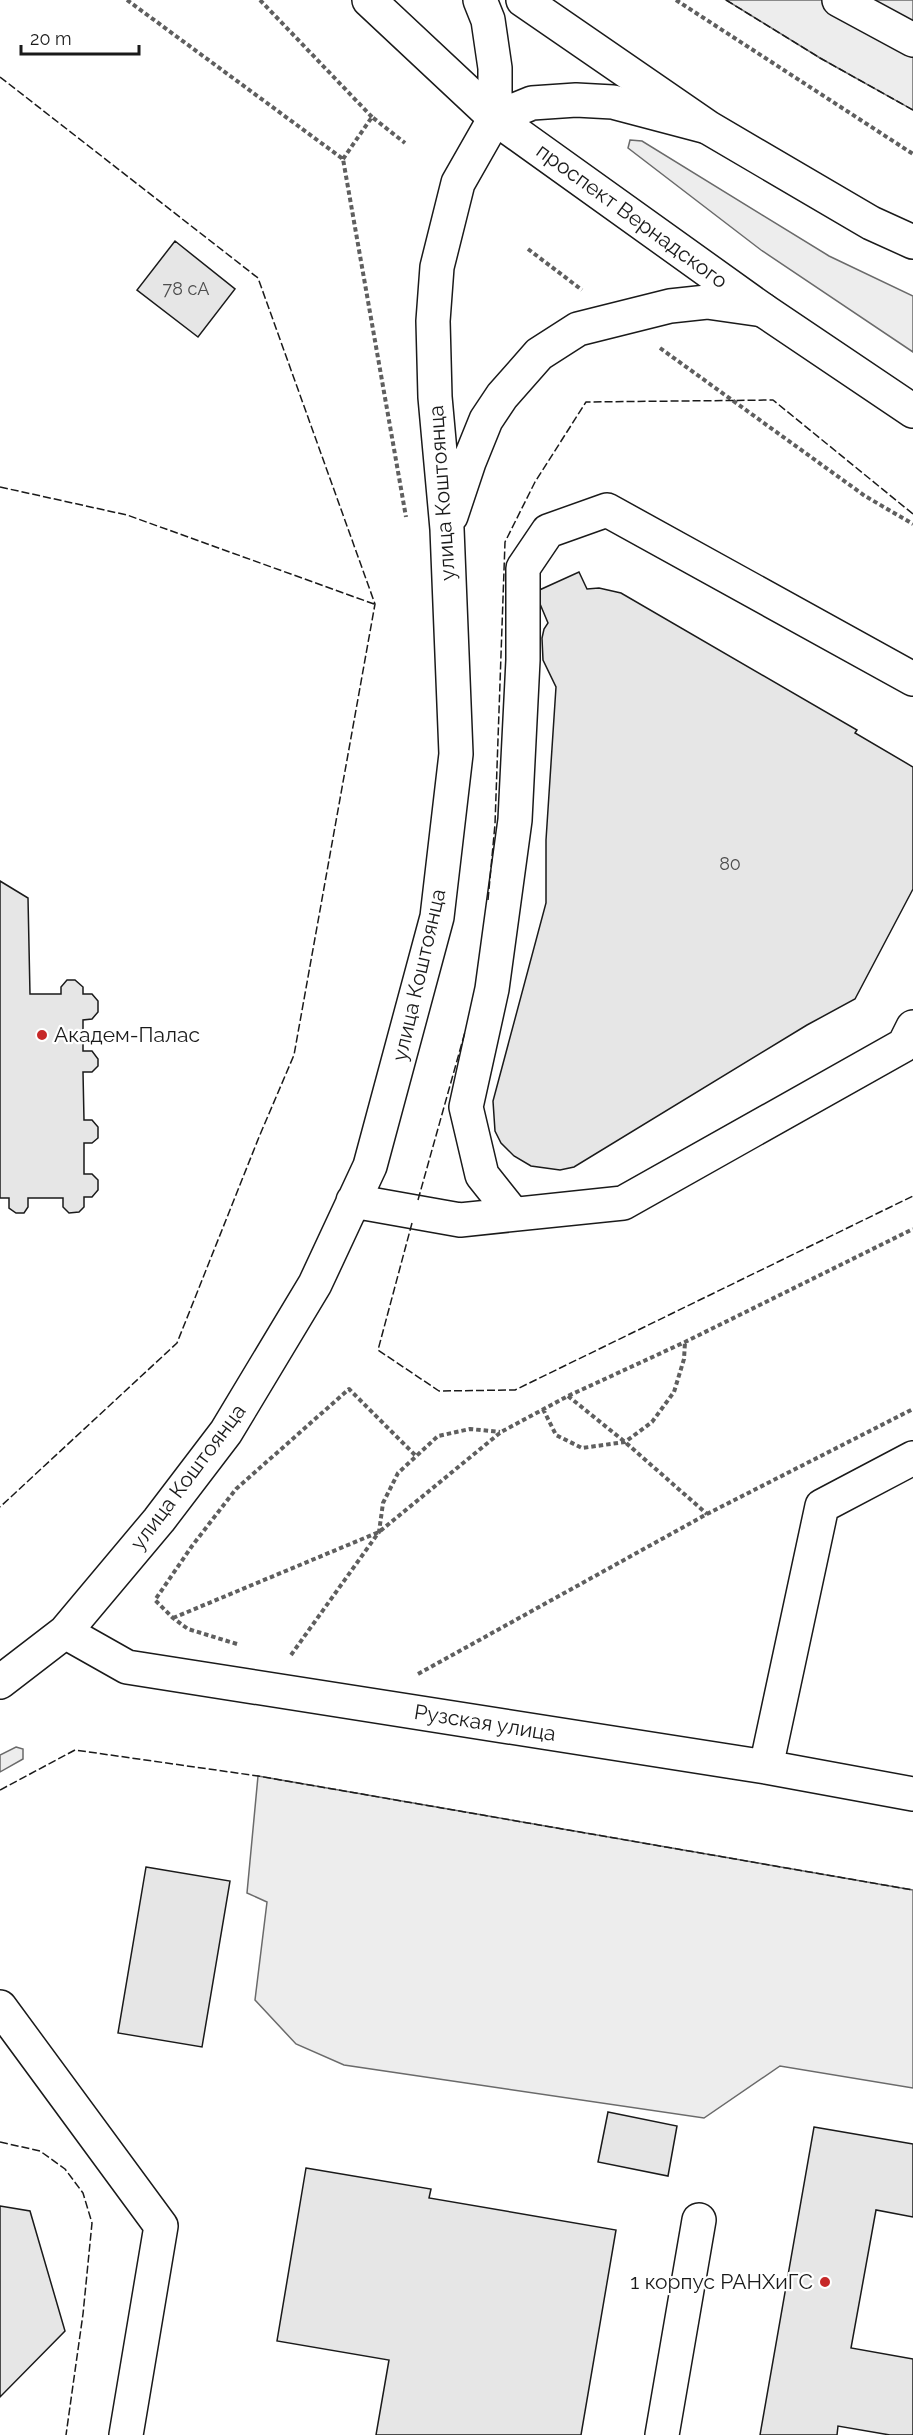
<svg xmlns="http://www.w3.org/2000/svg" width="913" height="2435" font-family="Raleway,sans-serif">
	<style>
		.built { fill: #ededed; stroke: #6a6a6a; stroke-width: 1.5 }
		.building { fill: #e6e6e6; stroke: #1a1a1a; stroke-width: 1.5 }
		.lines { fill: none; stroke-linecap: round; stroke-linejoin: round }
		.minor-casing { stroke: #1a1a1a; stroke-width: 36 }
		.major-casing { stroke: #1a1a1a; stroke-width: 36 }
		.path { stroke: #5f5f5f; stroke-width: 4; stroke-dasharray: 4.5 3; stroke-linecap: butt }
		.minor { stroke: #fff; stroke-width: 33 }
		.major { stroke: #fff; stroke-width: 33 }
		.fence { stroke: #1a1a1a; stroke-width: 1.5; stroke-dasharray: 8 3; stroke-linecap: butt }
		.poi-dot { fill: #c62828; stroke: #fff; stroke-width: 2 }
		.labels { text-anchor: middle; stroke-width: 4.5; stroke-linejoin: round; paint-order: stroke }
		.number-label { font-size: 18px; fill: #4d4d4d }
		.street-label { font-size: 21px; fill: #1a1a1a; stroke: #fff }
		.poi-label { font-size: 21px; fill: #1a1a1a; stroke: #fff; text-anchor: start }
	</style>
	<rect width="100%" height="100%" fill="#fff"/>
	<path class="built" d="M726 0H913V110L820 58Z
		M630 140 642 141 829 256 913 296V352L761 250 628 148Z
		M16 1747 23 1749V1759L0 1772V1755Z
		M258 1776 913 1890V2088L780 2066 704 2118 344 2065 296 2044 255 2000 267 1902 247 1893Z"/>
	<path class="building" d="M175 241 235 289 198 337 137 290Z
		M579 572 587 589 599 588 621 593 857 730 855 733 913 767V889L855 999 807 1025 574 1167 560 1170 531 1166 514 1156 501 1143 495 1131 493 1101 546 903V840L556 687 543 660 542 638 544 629 548 623 535 592Z
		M0 881 28 898 30 994H61V987L67 980H75L83 987V994H92L98 1001V1012L92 1019 83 1020V1051H92L98 1059V1066L92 1072H83L84 1120H92L98 1127V1138L92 1143H84V1174H92L98 1180V1190L92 1197H84V1207L79 1212 69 1213 63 1207V1198H28V1207L24 1213H16L9 1208V1198H0Z
		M146 1867 230 1881 202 2047 118 2033Z
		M608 2112 677 2126 668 2176 598 2162Z
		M814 2127 913 2144V2217L876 2210 851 2348 913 2359V2435H890L838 2426 837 2435H760Z
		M306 2168 431 2189 429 2198 616 2230 581 2435H376L389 2360 277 2341Z
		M0 2206 30 2211 65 2331 0 2397Z"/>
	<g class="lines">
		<g class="minor-casing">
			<path id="minor" d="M839 0 913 40
				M495 118 532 103 576 100 613 102 704 126
				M451 516 469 462 486 420 502 396 539 354 578 329 670 306 707 302 763 310
				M353 1201 460 1220 623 1203 904 1045 913 1027
				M513 1214 482 1175 466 1107 492 989 515 820 523 660V568L548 531 607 510 913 679
				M65 1632 127 1667 766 1767 913 1794
				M0 1682 65 1632 159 1520 226 1432 315 1284 370 1166 437 917 456 754 447 529 435 397 433 321 437 267 458 183 495 118V68L488 20 480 0
				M766 1767 822 1506 913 1458
				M0 2007 161 2226 126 2435
				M662 2435 699 2220"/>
		</g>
		<g class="major-casing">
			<path id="major" d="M369 0 495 118 763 310 913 411
				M523 0 709 128 871 223 913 242"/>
		</g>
		<path class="path" d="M127 0 343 159 406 517
			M260 0 372 117
			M676 0 913 154
			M343 159 372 117 405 143
			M528 249 582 290
			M660 348 865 496 913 524
			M568 1396 625 1442 707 1514
			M543 1409 556 1435 582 1448 625 1442 652 1422 674 1392 684 1359 685 1342
			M173 1618 379 1532 501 1432 568 1396 685 1342 913 1229
			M237 1644 188 1629 173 1618 155 1600 192 1546 236 1489 349 1389 416 1456
			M291 1655 379 1532 383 1503 398 1473 438 1436 470 1429 500 1432
			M418 1674 707 1514 913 1409"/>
		<use href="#minor" class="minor"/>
		<use href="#major" class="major"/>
		<path class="fence" d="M726 0 820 58 913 110
			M0 77 258 278 375 604 294 1055 259 1137 177 1343 0 1507
			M0 487 127 515 374 604
			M488 900 495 824 505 542 535 482 586 402 773 400 913 514
			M418 1200 465 1032
			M412 1223 378 1350 439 1391 515 1390 913 1196
			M0 1790 75 1750 258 1776 913 1890
			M0 2142 40 2151 65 2169 83 2193 92 2223 83 2314 66 2435"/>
	</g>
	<g class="poi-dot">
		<circle cx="42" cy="1035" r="6"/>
		<circle cx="825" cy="2282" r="6"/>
	</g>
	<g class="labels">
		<g class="number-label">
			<text x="186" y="295">78 сА</text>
			<text x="730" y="870">80</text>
		</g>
		<g class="street-label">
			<text transform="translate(632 216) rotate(36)" y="7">проспект Вернадского</text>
			<text transform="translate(442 493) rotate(-94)" y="7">улица Коштоянца</text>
			<text transform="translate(419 975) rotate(-77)" y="7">улица Коштоянца</text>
			<text transform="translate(188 1477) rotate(-53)" y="7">улица Коштоянца</text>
			<text transform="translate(485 1723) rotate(9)" y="7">Рузская улица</text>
		</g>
		<g class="poi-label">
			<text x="54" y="1042">Академ-Палас</text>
			<text x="813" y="2289" text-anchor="end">1 корпус РАНХиГС</text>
		</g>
	</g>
	<path d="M21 45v9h118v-9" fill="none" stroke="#1a1a1a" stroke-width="3"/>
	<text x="30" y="45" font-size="18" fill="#1a1a1a" stroke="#ffffff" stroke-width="4.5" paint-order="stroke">20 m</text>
</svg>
